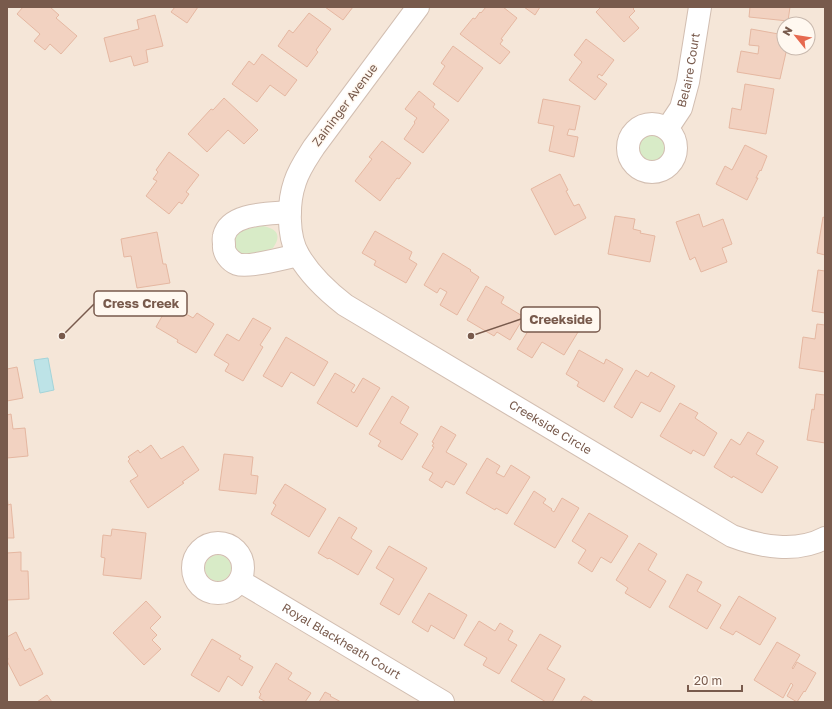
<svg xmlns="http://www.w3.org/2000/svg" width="832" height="709" font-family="'Golos Text',sans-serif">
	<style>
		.residential { fill: #f5e6d8; fill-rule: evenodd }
		.green { fill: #d8ebc7 }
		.water { fill: #bde3e7; stroke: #a3d4d9 }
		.building { fill: #f2d2c1; stroke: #e5b7a1 }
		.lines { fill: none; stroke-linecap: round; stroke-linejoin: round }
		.minor-casing { stroke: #d2beb1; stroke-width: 24 }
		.minor { stroke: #fff; stroke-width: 22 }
		.labels { text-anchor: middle; stroke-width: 3; stroke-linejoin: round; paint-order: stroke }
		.street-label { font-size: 12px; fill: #785a4c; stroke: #fff8f0 }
		.leader { fill: none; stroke: #785a4c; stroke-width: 1.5 }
		.callout-dot { fill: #785a4c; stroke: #fff8f0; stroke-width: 1.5 }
		.callout { fill: #fff8f0; stroke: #785a4c; stroke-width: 1.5 }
		.callout-label { font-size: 13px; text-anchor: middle; font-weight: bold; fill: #785a4c }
	</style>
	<rect width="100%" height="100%" fill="#fdf4ea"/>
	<path class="residential" d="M7 7H825V702H7ZM784 24H808V48H784Z"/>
	<path class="green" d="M638 148a14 14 0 1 1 28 0a14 14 0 1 1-28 0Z
		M263 226C277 229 282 235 273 248L247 257 234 252 231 239C239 229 251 228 263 226Z
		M205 568a13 13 0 1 1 26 0a13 13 0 1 1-26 0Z"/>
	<path class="water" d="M48 358 54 390 40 393 34 360Z"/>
	<path class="building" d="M23 7H50L59 15 56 18 77 36 61 54 50 44 45 50 34 41 40 34 17 14Z
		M175 7H198L187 23 171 12Z
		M325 7H353L343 20Z
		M486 7H503L517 18 501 39 503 40 500 44 510 52 500 64 460 34 473 18 475 19 480 12 481 13Z
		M524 7H540L535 15Z
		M601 7H635L633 9 635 11 629 17 639 28 624 42 596 12Z
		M750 7H790L788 21 749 17Z
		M309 13 331 29 316 50 318 52 307 67 278 46 289 30 293 33Z
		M155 15 163 46 146 50 148 62 134 66 131 56 110 62 104 38 139 29 137 20Z
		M751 29 784 35V48H787L780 79 737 72 741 51 758 54 759 46 749 45Z
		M586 39 614 60 602 76 599 74 597 77 607 84 595 100 569 80 582 62 574 55Z
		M453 46 483 68 458 102 433 84 445 66 441 63Z
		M262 54 297 80 285 96 270 85 257 102 232 84 249 61 254 65Z
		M745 84 774 89 766 134 729 128 732 108 741 110Z
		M419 91 435 104 433 107 449 120 423 153 404 139 415 123 414 122 417 118 405 109Z
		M224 98 258 130 244 144 228 130 207 152 188 134 211 109 213 110Z
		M543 99 580 106 575 130 569 129 567 135 578 137 574 157 549 151 554 126 538 123Z
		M382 141 411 163 399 179 397 178 380 201 355 181 372 159 369 157Z
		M745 145 767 156 761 171 760 170 756 178H758L747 200 716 184 725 166 732 170Z
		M169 152 199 175 186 192 189 194 182 204 179 202 169 214 146 196 157 181 153 179 158 172 156 170Z
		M560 174 568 190 566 191 574 206 579 204 586 218 555 235 531 189Z
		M699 214 703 227 723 219 732 244 722 248 727 262 701 272 695 257 690 260 676 222Z
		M615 216 635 219 633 229 641 231 640 233 655 236 650 262 608 254Z
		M823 217 825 218V255L817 253Z
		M375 231 412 252 409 259 417 264 406 283 374 265 376 261 362 253Z
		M157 232 163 264H166L170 283 137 288 131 256 124 257 121 239Z
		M443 253 471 270 470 271 479 277 457 315 440 305 447 292 440 288 437 293 424 285Z
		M818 270 825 271V313L812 311Z
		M486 286 504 297 501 303 524 317 510 340 497 332 494 336 467 320Z
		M169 304 193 318 197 313 214 324 196 353 177 342 178 340 156 327Z
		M545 313 578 332 564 355 542 342 532 358 517 349 533 323 538 325Z
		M253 318 271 328 260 345 263 347 243 381 225 371 229 364 214 355 227 334 239 341Z
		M817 324 825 325V372L799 368 803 337 815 339Z
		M286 337 328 362 314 386 291 372 282 387 263 376Z
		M579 350 604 364 606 359 623 369 604 402 577 386 579 382 566 374Z
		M17 367 23 398 7 401V369Z
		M636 370 648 377 651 372 675 386 660 412 641 402 632 418 614 407Z
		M335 373 355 385 351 391 354 393 363 378 380 388 357 427 317 403Z
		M816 394 825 395V443L807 440 812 409 814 410Z
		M392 396 409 407 400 423 418 434 402 460 378 446 381 441 369 434Z
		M680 403 698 413 695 418 717 433 704 456 693 450 691 454 660 436Z
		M11 414 13 429 25 428 28 456 7 458V415Z
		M441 426 456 435 446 452 467 464 454 485 446 481 442 488 429 480 433 473 422 467 434 447 432 446 434 443 432 442Z
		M748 432 764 441 756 454 778 467 762 493 733 476 732 478 714 467 731 439 740 445Z
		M151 445 161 459 183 446 199 470 182 482 184 483 148 508 130 481 138 476 128 461 130 459 128 457 138 450 140 453Z
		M224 454 253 457 251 475 258 476 256 494 219 490Z
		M487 458 500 466 496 473 504 477 511 465 530 477 507 514 496 508 495 510 466 493Z
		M285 484 326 509 309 537 271 514 276 505 273 503Z
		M534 491 546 499 543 503 552 509 551 510 554 512 562 498 579 508 555 548 514 524Z
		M7 494 8 505 11 504 14 538H7Z
		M589 513 628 536 611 563 601 557 592 572 578 563 586 550 572 541Z
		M339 517 357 528 351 538 372 551 358 575 329 558 328 559 318 553Z
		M112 529 146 533 141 579 103 575 105 558 101 557 103 535 111 536Z
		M639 543 657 554 648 570 666 581 650 608 625 593 628 588 616 580Z
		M389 546 427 568 399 615 380 604 394 579 376 568Z
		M21 552V571H28L29 599 7 600V553Z
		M687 574 702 582 697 591 721 605 707 629 669 607Z
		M429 593 467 615 454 639 431 625 428 632 412 622Z
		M739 596 776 618 760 645 736 631 733 635 720 628Z
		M146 601 161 617 150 628 157 635 152 640 161 649 144 665 113 633Z
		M479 621 495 631 500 623 513 631 508 640 517 645 499 674 483 665 487 658 464 645Z
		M16 632 25 651 30 648 43 674 20 686 7 661 8 659 7 656V637Z
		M540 634 561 646 547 669 565 679 552 702H546L511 681Z
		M212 639 241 656 239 659 253 667 242 686 228 676 219 692 191 675Z
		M777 642 800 655 792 668 793 669 797 662 816 673 805 692 804 691 797 702 787 696 793 685 791 683 783 698 754 680Z
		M276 663 292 673 288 679 311 693 305 702H266L259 698 261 694 259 692Z
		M325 692 331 695 330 696 341 702H319Z
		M47 695 52 702H37Z
		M584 696 594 702H580Z"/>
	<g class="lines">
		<g class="minor-casing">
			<g id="minor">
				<path id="s1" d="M418 7 314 147C307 158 299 169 295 182 288 202 287 237 299 256 310 275 327 291 345 305L732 536C761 547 797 553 825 538"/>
				<circle cx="652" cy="148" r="24"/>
				<path id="s2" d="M667 129 681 108 688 82 700 7"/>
				<path d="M290 212C271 214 230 212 224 236 223 238 224 242 224 245 223 253 230 261 237 264 248 268 285 258 298 255"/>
				<circle cx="218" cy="568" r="25"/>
				<path id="s3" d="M240 581 443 702"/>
			</g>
		</g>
		<use href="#minor" class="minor"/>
	</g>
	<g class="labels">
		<g class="street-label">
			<text dy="4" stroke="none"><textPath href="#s2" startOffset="64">Belaire Court</textPath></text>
			<text transform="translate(345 105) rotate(-53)" y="4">Zaininger Avenue</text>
			<text dy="4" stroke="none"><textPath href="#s1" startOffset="597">Creekside Circle</textPath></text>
			<text dy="4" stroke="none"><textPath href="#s3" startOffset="118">Royal Blackheath Court</textPath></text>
		</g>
	</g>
	<path class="leader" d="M62 336L94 304M471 336L521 319"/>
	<g class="callout-dot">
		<circle cx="62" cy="336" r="4"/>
		<circle cx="471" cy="336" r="4"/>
	</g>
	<g class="callout">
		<rect x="94" y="291" width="93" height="25" rx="4"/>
		<rect x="521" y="307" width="79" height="25" rx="4"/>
	</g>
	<g class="callout-label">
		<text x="141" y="308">Cress Creek</text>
		<text x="561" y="324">Creekside</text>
	</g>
	<rect width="832" height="709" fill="none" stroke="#785a4c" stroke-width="16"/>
	<g transform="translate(796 36) rotate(300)"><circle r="19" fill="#fff8f0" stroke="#c9b9ae"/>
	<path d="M0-3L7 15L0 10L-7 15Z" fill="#e6694f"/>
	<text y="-6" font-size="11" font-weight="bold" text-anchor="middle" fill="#785a4c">N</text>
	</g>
	<path d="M688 685v6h54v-6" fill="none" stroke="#785a4c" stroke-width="2"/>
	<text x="694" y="685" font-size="12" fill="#785a4c" stroke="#fff8f0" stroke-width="3" paint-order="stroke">20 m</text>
</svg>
